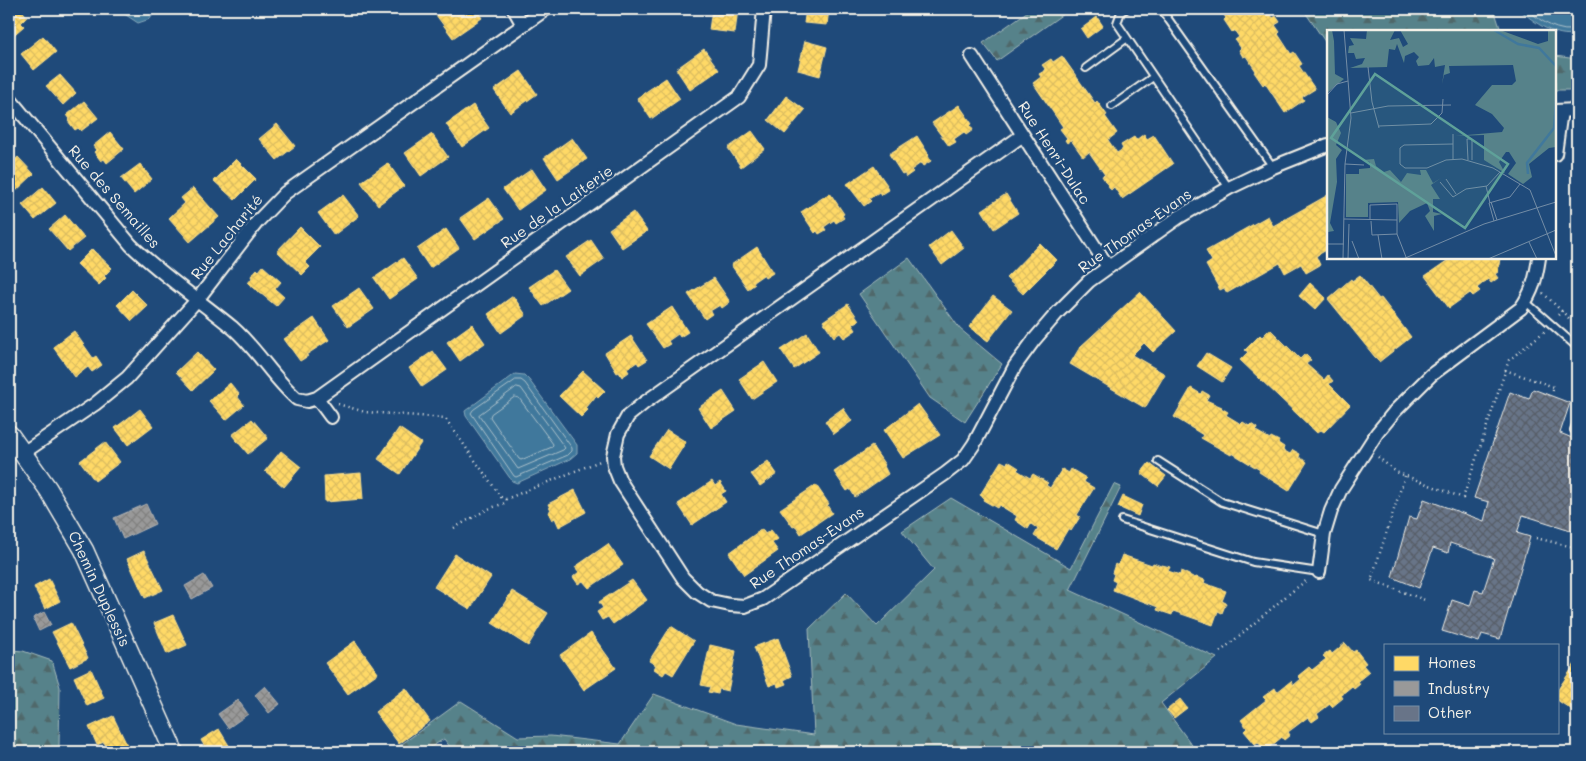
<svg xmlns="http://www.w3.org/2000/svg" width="1586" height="761" font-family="Mali,sans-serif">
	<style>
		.forest { fill: url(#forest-firs); stroke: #a5bab9 }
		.water { fill: #40789c; stroke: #88a8ba }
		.homes { fill: url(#homes-cross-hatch); stroke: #fce08d }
		.industry { fill: url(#industry-cross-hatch); stroke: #b4b3b1 }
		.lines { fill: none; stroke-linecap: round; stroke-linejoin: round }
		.shore { stroke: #acc1ca; stroke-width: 1 }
		.building { fill: url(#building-cross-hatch); stroke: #f4f1e8 }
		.lane-casing { stroke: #f4f1e8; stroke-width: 10 }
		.street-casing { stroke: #f4f1e8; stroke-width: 16 }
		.secondary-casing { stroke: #f4f1e8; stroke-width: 21 }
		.path { stroke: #f4f1e8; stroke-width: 2.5; stroke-dasharray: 1 4; stroke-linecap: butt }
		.lane { stroke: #1f4a7a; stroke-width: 6 }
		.street { stroke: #1f4a7a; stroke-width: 12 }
		.secondary { stroke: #1f4a7a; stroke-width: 18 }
		.labels { text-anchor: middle; stroke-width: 5; stroke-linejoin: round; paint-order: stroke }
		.street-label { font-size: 15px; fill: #f4f1e8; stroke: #1f4a7a }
		.inset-river { fill: none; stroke: #40789c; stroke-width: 2.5 }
		.inset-road { fill: none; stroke: #748da6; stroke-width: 1 }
		.view { fill: #5fa199; fill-opacity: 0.15; stroke: #5fa199; stroke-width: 2.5 }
		.inset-edge { fill: none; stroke: #f4f1e8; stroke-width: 2.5 }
	</style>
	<defs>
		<pattern id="forest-firs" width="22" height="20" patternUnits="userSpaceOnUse" patternTransform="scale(1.25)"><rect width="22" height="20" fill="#56828a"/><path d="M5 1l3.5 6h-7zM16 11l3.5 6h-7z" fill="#50686b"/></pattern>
		<pattern id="homes-cross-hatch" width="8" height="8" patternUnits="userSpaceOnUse" patternTransform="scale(1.25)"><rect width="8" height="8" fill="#ffd966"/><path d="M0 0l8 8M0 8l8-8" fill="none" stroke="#dbbc60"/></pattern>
		<pattern id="industry-cross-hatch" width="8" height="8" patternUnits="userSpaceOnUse" patternTransform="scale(1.25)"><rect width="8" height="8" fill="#999"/><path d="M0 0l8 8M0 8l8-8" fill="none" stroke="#818180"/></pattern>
		<pattern id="building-cross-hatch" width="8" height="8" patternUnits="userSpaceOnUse" patternTransform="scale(1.25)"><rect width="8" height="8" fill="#687488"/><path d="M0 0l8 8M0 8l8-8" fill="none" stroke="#585e67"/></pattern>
	</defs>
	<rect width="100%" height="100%" fill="#1f4a7a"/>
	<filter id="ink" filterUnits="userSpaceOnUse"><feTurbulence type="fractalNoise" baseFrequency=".02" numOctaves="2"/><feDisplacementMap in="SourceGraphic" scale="10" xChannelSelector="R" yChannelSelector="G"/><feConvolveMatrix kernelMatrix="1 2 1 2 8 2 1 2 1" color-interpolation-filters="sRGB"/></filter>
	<g filter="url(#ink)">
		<path class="forest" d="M1031 9H1070L997 61 983 43Z
			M1303 9H1494L1501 31H1328V46Z
			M1555 56 1577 59V90H1555Z
			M909 258 960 329 1002 364 965 422 930 398 859 294Z
			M1114 484 1121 487 1070 590 1217 658 1161 703 1197 752H454L444 739 423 752H391L461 701 518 737 551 736 620 744 654 694 736 724 814 735 809 629 846 593 877 626 934 570 902 531 951 498 1071 568Z
			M9 645 12 650 23 651 52 661 60 687 59 745 61 752H9Z"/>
		<path class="water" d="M117 9H155L156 10 150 19 138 23Z
			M1519 9H1577V34C1555 38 1535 23 1519 9Z
			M515 374 524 375 529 380 577 445V453L570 459 517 483 512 481 466 416 465 411Z"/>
		<path class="homes" d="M10 9 14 14 21 9 27 17 21 23 24 26 9 39V11Z
			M436 9H476L482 18 453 38 433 11Z
			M712 9H738L735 33 709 30Z
			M806 9H829L827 25 804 23Z
			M1220 9H1267L1273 18 1276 16 1280 22 1275 25 1280 32 1278 34 1291 54 1294 52 1302 64 1299 66 1315 89 1302 97 1304 100 1285 113 1265 83 1263 85 1254 72 1256 71 1246 56 1243 57 1239 50 1241 48 1235 40 1239 37 1234 30 1232 32 1224 20 1226 18Z
			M1097 17 1103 26 1087 38 1081 29Z
			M43 36 56 52 34 70 21 54Z
			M805 41 827 47 820 76 798 70Z
			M704 49 719 70 690 90 676 69Z
			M1062 56 1095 103 1097 101 1107 115 1105 116 1117 133 1108 140 1117 153 1123 149 1121 145 1134 137 1136 140 1144 134 1147 139 1154 135 1173 164 1122 199 1114 187 1111 190 1102 176 1105 175 1089 152 1083 157 1071 140 1067 143 1065 140 1067 138 1060 129 1063 127 1033 83 1041 77 1039 74 1046 70 1042 65 1051 59 1053 62Z
			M521 71 537 94 510 113 494 90Z
			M60 75 76 93 63 105 46 86Z
			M666 78 680 99 651 119 637 98Z
			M786 96 805 110 785 134 768 120Z
			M84 101 98 118 81 131 78 128 75 130 68 121 70 119 67 115Z
			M473 105 489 128 462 147 446 124Z
			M959 105 972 124 970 125 973 130 966 135 964 132 954 139 956 142 949 146 932 123Z
			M277 124 295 146 277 160 259 139Z
			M752 131 765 149 741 167 728 148Z
			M110 132 124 149 107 163 104 159 101 161 94 152 96 150 93 146Z
			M432 134 448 157 421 176 405 153Z
			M917 136 929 155 928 156 931 161 923 166 921 163 911 170 913 172 906 177 904 173 902 174 889 154Z
			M572 138 587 159 558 179 544 158Z
			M18 157 34 174 16 191 9 183V165Z
			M236 159 256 179 235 200 214 181Z
			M388 163 404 186 378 205 361 182Z
			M140 164 152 179 134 194 121 178Z
			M874 166 887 185H886L889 190 881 195 879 192 869 199 871 201 864 206 847 184Z
			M532 169 546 190 518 210 503 189Z
			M43 187 56 203 35 220 22 205Z
			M193 188 219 217 190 242 169 218 185 203 181 198Z
			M830 193 844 214 842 215 844 218 836 223 834 220 824 227 826 230 819 234 817 231 815 233 801 212Z
			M1006 194 1018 213 994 229 982 210Z
			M343 195 359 216 334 235 318 213Z
			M1328 195V249L1316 256 1320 265 1306 273 1301 264 1285 273 1280 263 1227 293 1224 288 1220 290 1206 265 1212 261 1206 251 1268 216 1273 226Z
			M489 198 504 219 475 239 460 218Z
			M633 212 647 231 622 248 609 229Z
			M65 215 84 238 68 251 49 229Z
			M300 227 320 247 305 262 310 267 302 275 277 251Z
			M446 229 459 248 430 268 417 249Z
			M951 230 964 248 942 265 929 247Z
			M591 240 604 259 580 276 566 257Z
			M1040 243 1057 260 1023 294 1006 278Z
			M757 247 773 273 765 278 763 275 753 282 755 284 748 289 731 265Z
			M92 249 112 268 104 276 106 278 99 285 77 264Z
			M403 258 418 279 389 299 374 278Z
			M1451 258H1500L1498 272 1495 274 1498 278 1491 283 1488 279 1477 288 1480 291 1473 296 1470 293 1449 308 1425 276Z
			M263 266 281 282 275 289 284 297 276 306 248 283 252 278 251 276 257 269 259 271Z
			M554 270 568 289 543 306 529 287Z
			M1360 275 1379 299 1381 298 1411 337 1379 362 1328 299 1351 279 1352 281Z
			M714 278 730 302 722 308 720 305 710 311 712 314 705 319 688 294Z
			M1310 283 1326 298 1315 310 1299 296Z
			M359 288 374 309 348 327 333 306Z
			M132 290 148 306 132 321 117 305Z
			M1140 292 1176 331 1153 352 1144 343 1132 355 1165 374 1145 408 1070 364 1080 347Z
			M513 296 526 315 501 333 488 314Z
			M993 296 1012 310 988 341 969 327Z
			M848 304 859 320 852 324 856 330 844 338 840 333 834 337 823 321Z
			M672 307 688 332 680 337 678 334 668 341 670 344 663 348 646 324Z
			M314 318 329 340 306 355 308 356 300 361 284 339Z
			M472 324 485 343 460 361 447 342Z
			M1270 329 1300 359 1305 354 1311 360 1306 364 1324 380 1328 375 1333 381 1329 384 1350 405 1324 432 1321 430 1317 433 1240 360 1248 352 1245 350 1260 335 1262 337Z
			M74 331 93 358 96 356 102 365 92 372 88 367 75 377 53 347Z
			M807 333 819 352 794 369 781 350Z
			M631 336 647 360 639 365 637 362 627 369 629 372 622 377 619 372 617 373 605 353Z
			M433 351 447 370 422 387 409 368Z
			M197 352 214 370 193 390 176 372Z
			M1206 353 1231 368 1222 382 1197 366Z
			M764 362 777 382 752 399 739 379Z
			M583 371 605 391 598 398 596 396 586 408 588 410 581 417 559 396Z
			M230 383 239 394 237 396 244 405 226 420 209 401Z
			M1191 388 1201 394 1202 391 1209 395 1206 400 1222 407 1221 408 1228 412 1226 415 1241 424 1243 422 1249 426 1251 424 1257 428 1256 431 1270 439 1271 437 1279 441 1278 443 1284 447 1283 450 1290 454 1293 450 1300 454 1299 457 1307 462 1289 491 1259 472 1260 470 1232 453 1231 455 1201 438 1203 435 1174 417Z
			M723 391 736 411 711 428 698 408Z
			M918 404 940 435 903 458 884 430Z
			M843 408 852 421 834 434 825 421Z
			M140 409 153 426 128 445 115 428Z
			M252 419 268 438 248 454 232 435Z
			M399 428 421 443 400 474 378 459Z
			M667 430 686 442 669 469 649 456Z
			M105 442 120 462 95 481 80 461Z
			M872 446 885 465 884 466 888 474 855 497 850 489 847 491 834 472Z
			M281 451 301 467 284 487 265 471Z
			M768 461 777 474 760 486 751 474Z
			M1001 461 1007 464 1008 461 1019 468 1017 470 1030 478 1033 474 1048 483 1046 485 1050 488 1062 469 1069 473 1071 469 1086 478 1084 482 1094 488 1077 515 1080 517 1071 531 1068 529 1056 549 1034 536 1038 529 1031 524 1028 529 1015 520 1017 516 999 505 997 508 983 500 984 498 980 495Z
			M1149 463 1166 476 1158 486 1141 473Z
			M361 473 363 499 325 502 324 476Z
			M712 481 715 486 720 482 726 491 721 494 726 502 692 525 678 504Z
			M816 485 829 504 827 505 832 513 801 534 796 526 793 527 780 509Z
			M575 490 586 512 559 527 555 518 552 520 548 512 551 510 548 504Z
			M1123 496 1142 505 1138 516 1118 507Z
			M762 529 765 534 771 530 778 539 772 543 778 551 744 575 729 553Z
			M608 544 623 565 589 588 583 581 578 584 573 577 579 572 575 567Z
			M144 551 163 590 145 598 127 559Z
			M455 554 491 577 470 609 434 587Z
			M1122 555 1152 565 1153 563 1161 566 1162 565 1170 567 1168 571 1180 575 1181 571 1195 578 1196 577 1205 580 1204 583 1226 591 1222 601 1226 603 1222 613 1218 611 1213 625 1173 611 1172 615 1157 610 1158 607 1113 590 1116 582 1112 580 1114 574 1112 573 1115 564 1118 566Z
			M49 579 60 601 45 609 34 587Z
			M632 580 647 600 613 624 608 617 602 620 597 612 603 608 599 602Z
			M512 591 548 613 528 646 492 623Z
			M173 615 187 645 167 654 154 623Z
			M71 623 88 658 70 667 52 632Z
			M671 626 694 641 673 675 666 671 663 675 654 669 656 665 649 661Z
			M591 633 616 668 584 690 560 655Z
			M778 638 792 676 784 680 786 684 778 687 777 683 769 686 754 647Z
			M355 641 378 673 348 694 325 663Z
			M1345 643 1353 652 1356 650 1366 663 1363 665 1369 672 1358 681 1360 684 1354 689 1352 686 1341 695 1343 698 1332 707 1330 704 1317 714 1319 717 1312 722 1308 717 1288 732 1290 735 1284 740 1282 737 1265 751 1258 742 1255 744 1244 731 1247 728 1241 720 1266 700 1263 697 1275 688 1277 692 1291 681 1294 685 1301 679 1298 676 1309 667 1312 670 1326 659 1323 656 1330 651 1332 654Z
			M710 645 736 651 728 691 719 689 718 694 708 692 710 687 701 685Z
			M1577 661V713L1557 700V691Z
			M91 669 104 698 87 706 74 677Z
			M406 688 430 721 399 744 375 712Z
			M1180 699 1187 708 1174 718 1167 710Z
			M113 716 127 745 109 752 104 742 97 745 89 727Z
			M219 729 233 752H208L202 742 201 740Z"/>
		<path class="industry" d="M146 504 155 524 123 539 114 518Z
			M204 575 212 588 192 599 185 586Z
			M44 612 51 625 39 631 33 618Z
			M265 686 280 704 269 713 255 695Z
			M238 700 248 714 228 728 218 714Z"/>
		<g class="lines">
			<path class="shore" d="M1526 9C1536 17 1549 27 1561 29 1566 31 1572 29 1577 30
				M516 380H521L525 383 572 448V451L568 455 516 477 514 476 471 413 473 410Z
				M517 387 521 388 565 448 563 450 518 469 479 415Z
				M515 397 519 398 553 444 552 447 521 460 519 459 490 417 491 414Z"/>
		</g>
		<path class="building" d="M1533 389 1570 403 1560 433 1577 440V532L1523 515 1517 533 1530 537 1500 639 1482 634 1479 642 1442 631 1452 600 1470 606 1475 590 1483 592 1494 558 1450 543 1448 553 1433 548 1419 588 1392 577 1409 517 1417 519 1424 499 1484 521 1489 502 1474 498 1510 392 1529 399Z"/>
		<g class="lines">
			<g class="lane-casing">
				<path id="lane" d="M1126 9 1121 12 1117 23 1229 188
					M1161 9 1273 167
					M1086 68 1126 39
					M1112 106 1153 77
					M1526 302 1577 347
					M1574 430 1577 422
					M1158 461 1222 502 1324 534
					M1122 520 1253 562 1319 572"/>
			</g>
			<g class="street-casing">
				<path id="street" d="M514 9 523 25
					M972 56 1108 267
					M9 98 131 245C163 276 199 300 233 328 257 349 273 378 297 399L307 401 317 398 739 97 759 65 764 9
					M1555 111 1577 110
					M1023 135 644 403 628 416 618 434 613 456 614 466 620 481 683 578 697 592 711 601 730 605 745 606 763 599 945 474 963 460 974 444 1015 366 1034 340 1058 312 1089 281 1179 217 1229 188 1273 167 1328 145
					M1555 154 1561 111
					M317 398 331 417
					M23 453 95 404 127 378 197 300 257 222 285 193 546 9
					M1319 572 1324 534 1331 511 1341 489 1377 433 1395 411 1431 375 1521 308C1533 291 1536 278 1539 258"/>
			</g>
			<g class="secondary-casing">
				<path id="secondary" d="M9 434 48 489 84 550 174 752"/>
			</g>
			<path class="path" d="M1543 293 1577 326
				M1558 315 1563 310
				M1505 370 1554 387 1552 394
				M338 404 365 412 445 418 501 497 506 499 600 461
				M1378 457 1396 472 1463 498 1509 360 1545 331
				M1405 476 1371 580 1425 600
				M454 528 488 509 505 503 506 499
				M1536 538 1577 548
				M1220 652 1290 593 1307 580"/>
			<use href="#lane" class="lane"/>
			<use href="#street" class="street"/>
			<use href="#secondary" class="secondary"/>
		</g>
	</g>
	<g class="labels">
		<g class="street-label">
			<text transform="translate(1054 153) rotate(57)" y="5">Rue Henri-Dulac</text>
			<text transform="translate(114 197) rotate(49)" y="5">Rue des Semailles</text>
			<text transform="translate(557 207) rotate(-35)" y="5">Rue de la Laiterie</text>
			<text transform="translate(1135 231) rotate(-35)" y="5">Rue Thomas-Evans</text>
			<text transform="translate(227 237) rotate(-51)" y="5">Rue Lacharité</text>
			<text transform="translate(807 548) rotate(-34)" y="5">Rue Thomas-Evans</text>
			<text transform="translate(99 589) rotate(65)" y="5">Chemin Duplessis</text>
		</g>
	</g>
	<g transform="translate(1327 30)">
		<rect width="229" height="229" fill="#1f4a7a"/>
		<path d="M0 0H5L7 11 8 44 17 49 0 63ZM40 0H68L63 10 72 8 76 17 81 14 73 0H173L211 14 221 11V0H229V117L222 118 202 134 205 147 196 154 181 144 189 133 182 122H179L172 132 178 143 157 130V105L128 106 175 102 177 98 165 84 148 75 165 55H185L189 51 186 35 122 36 123 43 117 45 115 54 118 35 108 37 107 28 102 35 91 36 89 31 92 27 87 22 78 26 77 33 70 14 68 20 62 19 60 37 23 38 35 34 38 28 29 29 27 23H21L22 16 27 15 23 8 39 9ZM0 87 9 92 14 103 9 115 15 120 9 129 10 152 3 193 7 201 1 202 0 207ZM47 129 49 136 57 142 63 140 74 152 80 143 94 145 93 140H99L106 153 114 148 104 155 113 169H106V182L115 184 107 186V201L98 186 103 181 100 173 83 181 72 193 71 172 41 173V187H19V144H32V139L43 138V132L36 130Z" fill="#56828a"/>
		<path class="inset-river" d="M167 0 191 14 212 18 229 36M201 144 200 133 227 98 229 71"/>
		<path class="inset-road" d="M41 37 45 72 52 98M0 65 10 54 21 51M24 83 61 76 124 75M52 96 104 94 115 83 116 69M126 114 77 115 73 118V134L78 138H100L119 130 135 129 166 138 203 160 229 226M126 130V104M141 130 140 109H145V130M18 134 37 135M119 149 129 164M113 152 126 167 139 159 160 156 173 142M159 156 163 173M164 172 170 190M17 189 70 190M43 190V175L70 174V204L79 227M44 191 45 205 70 204M167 191 162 173 183 167 193 154M51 205 55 229M25 211 32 229M202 212 210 229M0 214H17M16 229 18 134 24 88 17 0M21 229 22 194M76 229 157 194 229 172M161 229 229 200"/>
		<path class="view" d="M48 44 181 134 138 198 4 108Z"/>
		<rect width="229" height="229" class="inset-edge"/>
	</g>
	<rect width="1586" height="761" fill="none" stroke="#1f4a7a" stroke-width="30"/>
	<rect x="15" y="15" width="1556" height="731" fill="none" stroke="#f4f1e8" stroke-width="2" filter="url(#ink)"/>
	<rect x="1384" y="644" width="175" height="90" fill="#1f4a7a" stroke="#748da6"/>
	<rect x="1394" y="656" width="25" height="15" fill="#ffd966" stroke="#748da6"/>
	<text x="1428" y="668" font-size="15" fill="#f4f1e8">Homes</text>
	<rect x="1394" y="681" width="25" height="15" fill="#999999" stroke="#748da6"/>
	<text x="1428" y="694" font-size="15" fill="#f4f1e8">Industry</text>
	<rect x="1394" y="706" width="25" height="15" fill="#687488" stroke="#748da6"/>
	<text x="1428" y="718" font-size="15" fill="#f4f1e8">Other</text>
</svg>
